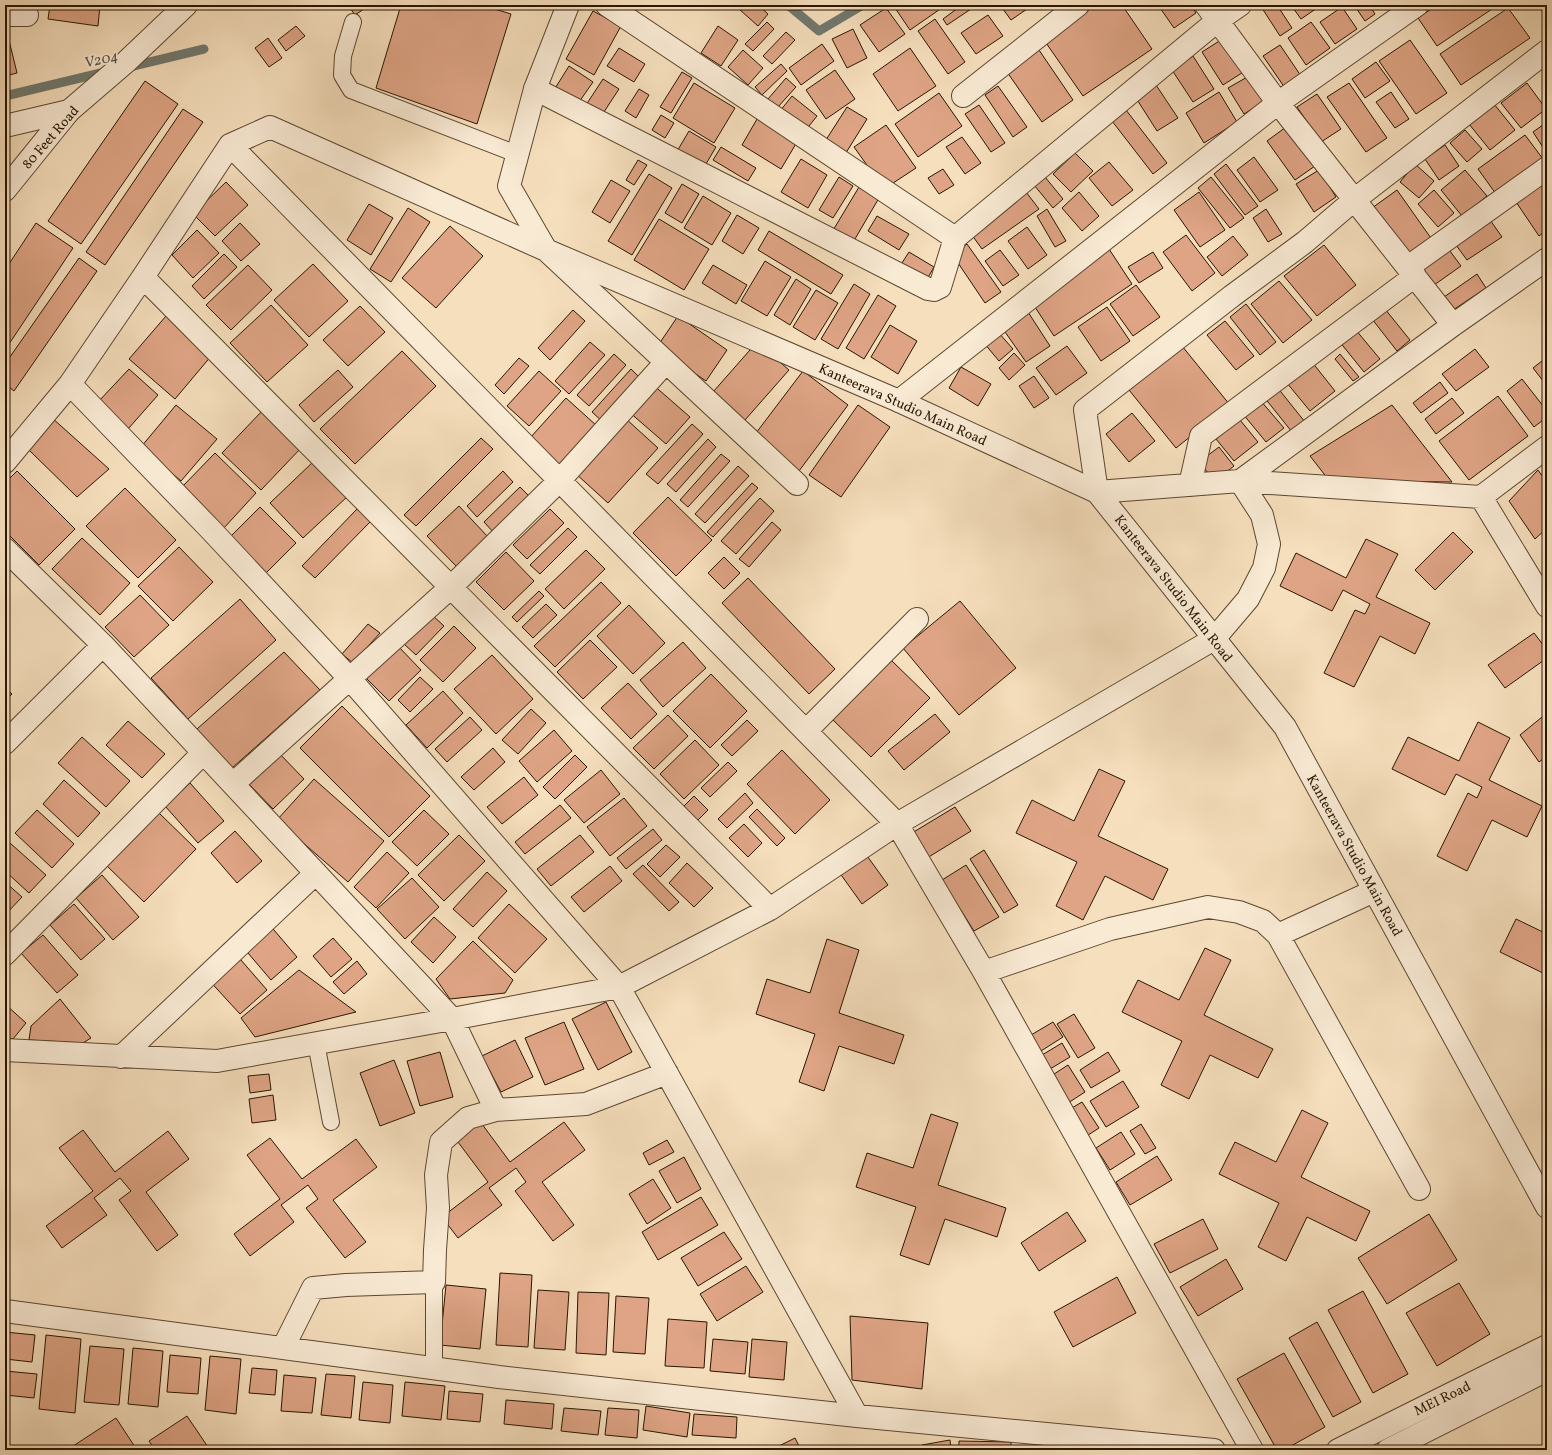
<svg xmlns="http://www.w3.org/2000/svg" width="1552" height="1455" font-family="Vollkorn,serif">
	<style>
		.lines { fill: none; stroke-linecap: round; stroke-linejoin: round }
		.stream { stroke: #70796f; stroke-width: 9 }
		.building { fill: #dea485; stroke: #291600 }
		.service-casing { stroke: #5c482f; stroke-width: 18 }
		.minor-casing { stroke: #5c482f; stroke-width: 24 }
		.tertiary-casing { stroke: #5c482f; stroke-width: 24 }
		.service { stroke: #f9ead4; stroke-width: 16 }
		.minor { stroke: #f9ead4; stroke-width: 22 }
		.tertiary { stroke: #f9ead4; stroke-width: 22 }
		.labels { text-anchor: middle; stroke-width: 3.5; stroke-linejoin: round; paint-order: stroke }
		.street-label { font-size: 14px; fill: #291600; stroke: #f9ead4 }
		.water-label { font-size: 15px; font-style: italic; fill: #525041; stroke: #f9ead4 }
	</style>
	<rect width="100%" height="100%" fill="#f6dfbd"/>
	<filter id="stains"><feTurbulence type="fractalNoise" baseFrequency=".005" numOctaves="4"/><feColorMatrix values="0 0 0 0 .2 0 0 0 0 .09 0 0 0 0 .02 0 0 0 .5 -.17"/></filter>
	<radialGradient id="worn" r=".72"><stop offset=".6" stop-color="#630" stop-opacity="0"/><stop offset="1" stop-color="#630" stop-opacity=".3"/></radialGradient>
	<g class="lines">
		<path class="stream" d="M788 5 819 31 863 5
			M129 67 204 49
			M5 96 105 72"/>
	</g>
	<path class="building" d="M50 5H100L98 26 48 19Z
		M348 5H370L355 15Z
		M401 5H481L511 14 477 124 376 88Z
		M743 5H758L768 14 758 26 739 9Z
		M893 5H946L910 30Z
		M962 5H977L947 25 943 19Z
		M1000 5H1029L1030 7 1011 20Z
		M1096 5H1122L1152 49 1083 96 1044 40Z
		M1158 5H1191L1196 13 1174 28Z
		M1260 5H1277L1292 28 1280 36Z
		M1291 5H1319L1320 6 1301 19Z
		M1354 5H1369L1375 14 1365 21Z
		M1437 5H1498L1437 46 1418 18Z
		M1538 5H1547V18Z
		M1342 7 1357 29 1335 44 1320 22Z
		M886 8 905 34 879 52 860 25Z
		M1508 8 1530 38 1461 85 1440 54Z
		M593 11 621 26 594 75 566 59Z
		M988 15 1003 36 976 54 961 33Z
		M935 19 965 62 948 74 918 31Z
		M767 22 774 29 753 51 745 44Z
		M1311 22 1330 48 1306 65 1288 38Z
		M296 26 305 36 286 51 278 40Z
		M718 26 738 40 721 66 701 53Z
		M853 29 867 58 847 68 832 39Z
		M786 32 795 40 772 64 763 56Z
		M8 36 17 73 5 76V37Z
		M268 38 282 58 269 67 255 48Z
		M1224 38 1245 71 1223 85 1202 52Z
		M1410 40 1447 93 1416 114 1379 61Z
		M822 44 834 61 801 85 789 68Z
		M1280 45 1301 76 1285 88 1263 56Z
		M619 48 645 64 634 82 607 66Z
		M910 48 936 86 898 111 873 74Z
		M743 50 763 68 748 85 728 67Z
		M1039 50 1073 100 1042 122 1007 72Z
		M1193 56 1214 89 1193 102 1172 70Z
		M1376 62 1390 81 1365 98 1352 79Z
		M781 64 787 71 762 95 755 87Z
		M569 66 593 82 577 105 554 90Z
		M835 70 855 99 826 119 806 90Z
		M682 72 692 78 671 113 660 107Z
		M1249 76 1265 101 1244 114 1228 88Z
		M786 78 796 87 777 108 768 99Z
		M603 79 619 89 602 115 586 105Z
		M145 81 178 104 81 244 48 221Z
		M694 83 735 108 714 143 673 118Z
		M1349 83 1387 138 1366 152 1327 97Z
		M1527 83 1546 109 1521 128 1501 103Z
		M1156 85 1178 118 1157 131 1136 98Z
		M998 86 1027 127 1013 137 985 95Z
		M639 89 649 95 636 118 625 111Z
		M1219 92 1237 122 1204 143 1186 113Z
		M1391 92 1409 119 1395 128 1376 102Z
		M939 93 962 126 918 157 895 124Z
		M1317 94 1341 129 1321 142 1297 107Z
		M792 96 817 116 805 131 780 111Z
		M1494 104 1515 130 1490 150 1469 124Z
		M979 105 1005 143 991 152 965 114Z
		M847 107 867 119 844 156 824 143Z
		M183 109 203 122 105 265 86 252Z
		M1126 110 1167 163 1153 174 1112 121Z
		M661 115 674 123 665 138 652 130Z
		M757 119 797 142 781 169 742 145Z
		M1547 122V151L1546 152 1533 132Z
		M886 125 916 168 884 189 854 147Z
		M1286 127 1315 166 1295 180 1267 141Z
		M1465 130 1482 149 1467 162 1450 143Z
		M689 131 716 147 703 169 676 153Z
		M1525 135 1543 159 1496 194 1478 169Z
		M962 137 981 163 965 174 946 147Z
		M1445 145 1459 166 1439 180 1425 159Z
		M721 147 756 168 748 181 713 160Z
		M1075 153 1093 171 1071 192 1053 174Z
		M1254 157 1278 190 1260 202 1237 170Z
		M801 159 827 175 808 208 781 192Z
		M638 160 647 165 634 185 626 180Z
		M1109 162 1133 190 1112 206 1089 178Z
		M1226 164 1258 206 1245 215 1214 174Z
		M1415 164 1434 181 1419 198 1400 182Z
		M943 169 954 185 939 194 928 178Z
		M1319 170 1336 197 1314 212 1296 184Z
		M1465 170 1487 196 1462 216 1441 190Z
		M649 174 672 188 632 255 608 241Z
		M839 177 853 186 833 218 819 210Z
		M1045 177 1063 199 1053 208 1034 185Z
		M1211 177 1244 218 1230 228 1198 188Z
		M1547 177V230L1539 236 1514 199Z
		M611 180 630 191 610 223 592 212Z
		M226 182 248 205 215 236 193 214Z
		M682 184 699 194 682 223 665 213Z
		M859 187 879 198 852 244 832 232Z
		M1397 190 1433 241 1407 259 1372 208Z
		M1434 190 1454 213 1438 227 1418 204Z
		M1026 192 1039 209 982 249 969 231Z
		M1079 192 1099 216 1082 231 1062 208Z
		M1199 192 1225 230 1200 247 1174 210Z
		M703 196 731 213 712 245 684 228Z
		M369 204 393 218 371 255 347 240Z
		M408 208 430 222 391 282 370 269Z
		M1047 209 1066 241 1055 247 1037 216Z
		M1266 209 1282 234 1268 242 1253 218Z
		M737 215 759 228 743 254 722 241Z
		M877 216 909 234 899 250 868 231Z
		M1488 217 1502 237 1467 260 1453 241Z
		M659 219 709 249 684 290 634 260Z
		M36 223 73 248 5 350V270Z
		M240 223 260 244 241 261 222 241Z
		M450 226 483 256 436 308 402 278Z
		M1027 227 1047 255 1028 269 1008 241Z
		M197 230 219 253 193 278 172 255Z
		M769 231 843 275 831 294 758 250Z
		M1186 235 1215 273 1192 291 1163 252Z
		M1233 236 1248 255 1222 276 1207 257Z
		M967 244 1001 292 985 303 952 254Z
		M1324 245 1356 285 1317 316 1284 276Z
		M1447 247 1461 266 1427 290 1413 270Z
		M1109 249 1132 284 1054 336 1031 301Z
		M1000 250 1019 275 1003 286 985 261Z
		M909 252 934 267 926 281 900 266Z
		M1153 252 1163 268 1139 283 1128 267Z
		M224 254 237 267 204 299 192 286Z
		M79 258 97 271 14 391 5 384V364Z
		M765 261 791 277 767 316 741 301Z
		M313 264 348 301 309 337 274 300Z
		M248 265 272 290 231 330 206 305Z
		M713 265 747 285 736 304 702 283Z
		M1477 274 1486 288 1453 310 1444 297Z
		M796 279 811 289 790 325 774 315Z
		M1279 281 1312 320 1283 343 1251 304Z
		M854 284 870 294 838 349 821 339Z
		M1136 285 1160 317 1133 336 1110 304Z
		M816 290 838 303 815 340 793 327Z
		M878 295 896 306 864 359 846 348Z
		M1246 304 1276 342 1260 355 1230 317Z
		M271 305 308 345 267 382 230 343Z
		M360 306 385 332 348 366 323 340Z
		M1107 307 1130 341 1101 361 1078 327Z
		M1385 309 1410 340 1397 351 1372 319Z
		M573 310 585 321 550 360 538 348Z
		M1028 312 1050 346 1026 362 1003 329Z
		M166 316 212 355 175 399 129 359Z
		M678 316 727 350 706 381 657 347Z
		M1225 321 1254 356 1236 370 1207 335Z
		M890 325 917 341 898 374 871 357Z
		M1355 329 1380 359 1364 372 1339 341Z
		M998 332 1013 349 999 361 984 343Z
		M590 342 605 355 569 394 555 381Z
		M757 342 789 370 745 420 713 392Z
		M1067 346 1087 373 1056 395 1036 368Z
		M1182 346 1230 405 1176 448 1129 390Z
		M1475 349 1489 367 1456 391 1442 374Z
		M402 351 436 386 355 464 320 429Z
		M1014 353 1025 365 1009 380 999 368Z
		M614 354 626 365 589 406 577 395Z
		M1340 354 1359 377 1353 381 1335 359Z
		M1308 357 1335 391 1310 411 1282 377Z
		M1547 357V386L1533 368Z
		M519 358 529 366 504 394 495 385Z
		M961 367 991 384 978 406 949 388Z
		M129 369 158 395 128 429 98 402Z
		M631 369 641 379 603 422 592 412Z
		M338 370 353 387 314 422 299 405Z
		M539 371 561 391 529 426 507 406Z
		M803 371 848 405 799 471 753 437Z
		M1034 376 1049 398 1034 408 1019 386Z
		M1522 379 1547 411V417L1534 427 1507 391Z
		M1440 382 1448 393 1421 413 1413 403Z
		M651 383 690 417 666 444 628 411Z
		M1277 387 1305 422 1292 432 1264 397Z
		M1498 396 1528 436 1469 480 1439 441Z
		M566 398 597 426 561 466 530 438Z
		M1452 398 1464 413 1436 434 1425 419Z
		M1260 400 1284 428 1266 442 1243 414Z
		M176 405 217 439 181 481 141 447Z
		M858 405 890 427 841 497 809 475Z
		M1392 405 1452 482 1355 481 1328 479 1310 456Z
		M263 410 302 447 261 490 222 453Z
		M1132 413 1155 441 1129 462 1106 434Z
		M51 417 109 469 77 497 28 449Z
		M625 418 658 448 608 503 575 473Z
		M1240 420 1258 442 1234 461 1216 439Z
		M692 424 703 434 658 484 646 474Z
		M481 438 493 449 416 526 404 515Z
		M708 439 716 447 676 492 667 484Z
		M1219 447 1234 466 1215 481 1199 462Z
		M215 453 256 493 223 529 181 488Z
		M721 454 730 461 688 507 680 500Z
		M314 461 348 496 303 538 270 503Z
		M738 466 749 476 705 523 695 514Z
		M1538 470 1547 483V528L1535 539 1509 501Z
		M17 471 75 529 39 565 5 531V483Z
		M503 471 513 482 477 517 467 506Z
		M752 483 758 488 713 537 707 532Z
		M520 487 531 498 494 533 484 522Z
		M125 488 176 540 138 578 86 526Z
		M668 497 712 540 676 576 633 533Z
		M760 498 774 511 736 554 721 541Z
		M459 506 488 537 457 567 427 536Z
		M260 507 296 543 264 575 228 539Z
		M357 509 371 521 315 578 302 566Z
		M550 509 564 523 527 559 513 545Z
		M772 522 781 530 749 567 739 559Z
		M568 528 577 537 540 574 530 565Z
		M1453 532 1473 552 1435 590 1415 570Z
		M82 538 130 583 100 615 52 569Z
		M1366 539 1398 554 1376 597 1430 623 1415 654 1380 636 1354 687 1324 673 1355 610 1365 614 1370 604 1343 590 1332 611 1280 586 1296 553 1346 578Z
		M179 547 213 582 173 621 138 586Z
		M586 550 605 569 564 609 545 589Z
		M506 552 534 581 504 610 476 582Z
		M724 557 740 573 724 589 708 573Z
		M748 578 835 669 809 694 722 603Z
		M601 582 621 603 555 667 534 646Z
		M539 591 544 596 517 622 512 617Z
		M140 595 169 625 134 657 105 627Z
		M240 599 276 640 188 719 151 678Z
		M960 601 1016 668 959 715 903 648Z
		M546 604 557 615 533 638 522 627Z
		M629 605 665 643 633 674 597 636Z
		M431 614 444 626 416 655 404 644Z
		M368 624 380 633 353 663 342 654Z
		M454 626 476 648 443 682 420 660Z
		M1534 633 1547 650V658L1505 688 1488 665Z
		M590 640 617 667 583 699 557 672Z
		M683 642 706 668 663 707 640 680Z
		M397 645 421 670 389 701 365 677Z
		M284 652 320 690 232 768 197 729Z
		M492 655 533 699 496 734 454 689Z
		M891 660 930 698 871 757 832 719Z
		M711 674 747 711 710 748 673 711Z
		M420 677 433 689 410 712 398 700Z
		M628 683 657 714 631 739 601 708Z
		M5 687 12 694 5 701Z
		M443 691 463 713 427 748 406 725Z
		M342 706 430 796 389 837 300 748Z
		M531 709 546 723 518 754 502 740Z
		M1547 713V756L1539 762 1520 735Z
		M935 714 950 732 904 770 888 751Z
		M668 715 688 736 654 769 633 748Z
		M470 717 482 730 447 762 435 749Z
		M747 720 758 731 732 756 721 745Z
		M128 721 165 754 142 778 106 745Z
		M1478 722 1510 738 1489 780 1542 806 1527 837 1492 820 1467 871 1437 856 1468 793 1477 798 1482 787 1456 774 1445 795 1392 769 1408 737 1459 761Z
		M554 730 572 751 537 782 519 761Z
		M82 737 130 781 106 807 58 763Z
		M695 740 719 765 684 799 660 774Z
		M493 748 505 762 474 790 461 777Z
		M782 750 830 800 795 834 747 784Z
		M277 751 304 779 273 809 246 781Z
		M575 755 587 767 555 799 543 787Z
		M728 762 737 771 710 797 701 788Z
		M1099 769 1125 781 1098 836 1168 869 1153 900 1105 876 1083 920 1056 906 1077 862 1016 833 1032 800 1074 821Z
		M601 770 620 794 584 823 564 800Z
		M524 777 538 795 502 824 487 807Z
		M314 779 384 841 348 882 277 820Z
		M64 780 100 813 78 837 43 804Z
		M190 783 224 821 198 843 165 806Z
		M745 793 753 803 727 828 718 819Z
		M694 796 708 810 696 822 682 808Z
		M624 798 647 826 610 856 587 827Z
		M560 805 571 818 525 854 515 842Z
		M955 807 971 831 927 858 912 833Z
		M757 809 785 838 777 846 749 817Z
		M37 810 74 844 52 868 15 833Z
		M424 810 449 834 417 866 392 842Z
		M158 812 196 849 144 902 106 865Z
		M744 824 762 843 748 857 729 838Z
		M653 829 662 840 626 869 617 858Z
		M235 831 262 861 237 883 211 853Z
		M459 835 485 861 444 901 418 875Z
		M580 835 594 852 551 886 537 869Z
		M10 843 46 875 29 893 5 871V848Z
		M666 845 680 857 660 877 647 864Z
		M984 850 1018 905 1004 913 970 859Z
		M387 852 409 873 376 908 354 887Z
		M865 853 888 885 862 904 839 872Z
		M687 863 713 888 694 907 669 883Z
		M643 865 679 902 669 911 633 874Z
		M966 865 999 917 974 931 942 880Z
		M610 866 622 881 584 912 571 897Z
		M487 872 507 891 473 927 453 909Z
		M102 875 139 917 113 940 76 898Z
		M412 878 439 907 405 939 377 909Z
		M5 882 22 897 5 915Z
		M74 904 105 939 81 960 50 925Z
		M509 904 547 939 515 973 478 938Z
		M434 917 456 937 433 963 411 942Z
		M1516 919 1547 934V975L1500 952Z
		M268 923 297 957 271 980 242 946Z
		M43 935 78 975 57 993 21 953Z
		M333 938 352 959 331 977 313 956Z
		M827 939 859 950 839 1013 904 1035 894 1064 839 1046 824 1091 799 1082 815 1034 756 1014 767 979 810 993Z
		M473 941 513 980 505 993 450 999 436 979Z
		M1205 948 1231 960 1204 1015 1273 1049 1258 1078 1210 1055 1189 1099 1161 1085 1182 1041 1122 1012 1138 980 1179 1000Z
		M234 952 267 990 240 1014 206 977Z
		M357 961 367 974 344 994 333 982Z
		M299 970 356 1012 255 1037 241 1018Z
		M60 999 91 1038 83 1043 29 1040 31 1026Z
		M606 1002 632 1052 598 1070 572 1019Z
		M5 1004 26 1023 13 1039 5 1038Z
		M1074 1014 1095 1048 1078 1058 1057 1024Z
		M564 1022 584 1069 545 1085 525 1038Z
		M1053 1022 1063 1037 1041 1051 1031 1035Z
		M515 1040 533 1077 501 1092 482 1056Z
		M1062 1043 1070 1057 1045 1072 1037 1058Z
		M440 1052 453 1097 420 1106 407 1061Z
		M1108 1052 1120 1071 1091 1088 1080 1070Z
		M394 1060 415 1113 380 1126 360 1073Z
		M1068 1065 1085 1092 1068 1103 1051 1076Z
		M269 1074 271 1090 250 1093 248 1076Z
		M1123 1081 1139 1107 1106 1127 1090 1101Z
		M273 1095 276 1120 252 1123 249 1099Z
		M1082 1102 1099 1128 1082 1139 1065 1112Z
		M1302 1110 1328 1123 1301 1177 1370 1211 1356 1241 1307 1217 1286 1261 1258 1247 1279 1203 1219 1174 1235 1142 1276 1162Z
		M931 1114 958 1123 938 1185 1006 1208 997 1237 945 1219 929 1265 900 1255 916 1207 856 1187 867 1153 913 1168Z
		M479 1120 510 1162 564 1122 585 1150 542 1182 574 1225 553 1241 515 1191 526 1182 516 1168 489 1188 502 1205 458 1238 442 1217 488 1182 455 1138Z
		M1141 1124 1156 1148 1145 1154 1130 1131Z
		M83 1130 115 1172 168 1131 189 1159 146 1192 178 1235 157 1251 119 1200 131 1191 120 1178 94 1198 107 1215 62 1248 46 1226 93 1191 59 1148Z
		M1121 1132 1135 1154 1110 1170 1096 1148Z
		M270 1138 302 1179 356 1139 377 1167 333 1200 366 1242 345 1258 306 1208 318 1199 308 1185 281 1205 294 1222 250 1256 234 1234 280 1199 247 1155Z
		M667 1140 674 1152 649 1165 643 1153Z
		M1157 1156 1172 1180 1130 1205 1116 1182Z
		M684 1157 701 1189 677 1203 659 1171Z
		M653 1179 671 1208 647 1224 629 1194Z
		M701 1197 718 1225 658 1260 642 1232Z
		M1067 1212 1086 1241 1039 1271 1021 1243Z
		M1429 1214 1457 1260 1387 1304 1358 1258Z
		M1203 1219 1218 1249 1170 1273 1154 1244Z
		M724 1232 742 1259 698 1286 681 1258Z
		M1226 1259 1243 1289 1198 1316 1180 1287Z
		M746 1266 763 1292 717 1321 700 1294Z
		M500 1273 532 1275 528 1347 496 1345Z
		M1117 1277 1136 1313 1073 1347 1054 1312Z
		M1459 1283 1490 1334 1437 1366 1406 1313Z
		M446 1285 486 1289 480 1349 440 1345Z
		M538 1290 569 1292 565 1350 534 1348Z
		M1363 1291 1408 1374 1373 1393 1328 1310Z
		M578 1292 609 1293 606 1355 576 1353Z
		M616 1296 649 1298 645 1354 613 1352Z
		M850 1316 928 1323 922 1389 852 1380Z
		M668 1319 707 1322 704 1368 665 1366Z
		M1317 1322 1361 1402 1333 1417 1289 1338Z
		M5 1332 35 1335 32 1362 5 1359Z
		M46 1335 81 1339 75 1413 39 1409Z
		M713 1339 748 1342 745 1374 710 1371Z
		M752 1339 787 1342 784 1380 749 1377Z
		M90 1346 124 1349 119 1405 84 1402Z
		M133 1348 163 1351 158 1407 128 1404Z
		M1284 1353 1325 1427 1284 1450H1277L1237 1379Z
		M170 1355 201 1358 198 1394 167 1392Z
		M210 1356 241 1359 236 1414 205 1410Z
		M252 1368 277 1370 275 1395 249 1393Z
		M5 1371 37 1374 34 1398 5 1395Z
		M326 1374 355 1376 351 1418 321 1415Z
		M284 1375 316 1378 312 1413 281 1411Z
		M363 1382 393 1385 390 1423 359 1420Z
		M405 1382 445 1386 441 1420 402 1416Z
		M449 1391 483 1394 480 1422 447 1419Z
		M506 1400 554 1404 552 1429 504 1424Z
		M646 1406 690 1413 687 1437 643 1430Z
		M564 1408 601 1411 598 1435 561 1431Z
		M608 1408 639 1410 637 1438 605 1435Z
		M694 1414 737 1417 736 1438 692 1435Z
		M187 1416 210 1450H155L149 1441Z
		M116 1418 137 1450H67Z
		M795 1438 801 1450H771Z
		M950 1440 951 1450H923L922 1445Z
		M959 1441 1011 1442V1450H959Z"/>
	<g class="lines">
		<g class="service-casing">
			<path id="service" d="M353 22 343 56 342 75 351 90 517 154
				M316 1043 331 1122
				M434 1368V1282"/>
		</g>
		<g class="minor-casing">
			<path id="minor" d="M607 5 955 238
				M1206 5 1278 103 1453 325
				M5 15H27
				M1547 51 1354 200 1305 242 1232 296 1085 410 1097 492 1240 481 1453 325 1547 259
				M535 89 928 289 934 290 940 287 955 238 1217 21 1240 5
				M963 96 1078 5
				M5 126 69 111
				M230 145 897 824 984 972 1252 1450
				M1408 267 1547 168
				M143 277 770 909
				M70 384 211 530 350 679 619 987 857 1416
				M899 401 1278 103 1417 5
				M5 462 70 384 143 277 230 145 270 127 546 250 797 484
				M1240 481 1481 497 1547 606
				M1190 485 1201 436 1415 276
				M1481 497 1547 447
				M5 549 103 645 452 1019 496 1110 586 1104 667 1073
				M806 731 917 619
				M5 743 103 645
				M233 784 451 587 560 480 666 362
				M1278 935 1374 891
				M5 954 203 753
				M984 972 1110 929 1208 907 1239 912 1263 921 1278 935 1419 1189
				M5 1050 217 1061 452 1019 619 987 770 909 897 824 1214 639 1248 599 1264 568 1269 544 1262 515 1240 481
				M121 1057 316 873
				M5 1311 499 1377 857 1416 1214 1450
				M283 1348 313 1288 346 1285 434 1282 435 1250 438 1208 436 1175 441 1142 468 1118 496 1110"/>
		</g>
		<g class="tertiary-casing">
			<path id="tertiary" d="M568 5 535 89 509 186 546 250 899 401 1097 492 1285 727 1547 1207
				M5 190 69 111 126 62 186 5
				M1338 1450 1547 1346
				M1388 1450 1547 1370"/>
		</g>
		<use href="#service" class="service"/>
		<use href="#minor" class="minor"/>
		<use href="#tertiary" class="tertiary"/>
	</g>
	<g class="labels">
		<g class="street-label">
			<text transform="translate(50 137) rotate(-49)" y="5">80 Feet Road</text>
			<text transform="translate(903 404) rotate(24)" y="5">Kanteerava Studio Main Road</text>
			<text transform="translate(1174 588) rotate(52)" y="5">Kanteerava Studio Main Road</text>
			<text transform="translate(1355 855) rotate(61)" y="5">Kanteerava Studio Main Road</text>
			<text transform="translate(1442 1398) rotate(-26)" y="5">MEI Road</text>
		</g>
		<g class="water-label">
			<text transform="translate(101 59) rotate(-13)" y="5">V204</text>
		</g>
	</g>
	<rect width="1552" height="1455" fill="none" stroke="#f6dfbd" stroke-width="20"/>
	<rect x="6" y="6" width="1540" height="1443" fill="none" stroke="#291600" stroke-width="2"/>
	<rect x="10" y="10" width="1532" height="1435" fill="none" stroke="#291600"/>
	<rect width="100%" height="100%" filter="url(#stains)"/>
	<rect width="100%" height="100%" fill="url(#worn)"/>
</svg>
